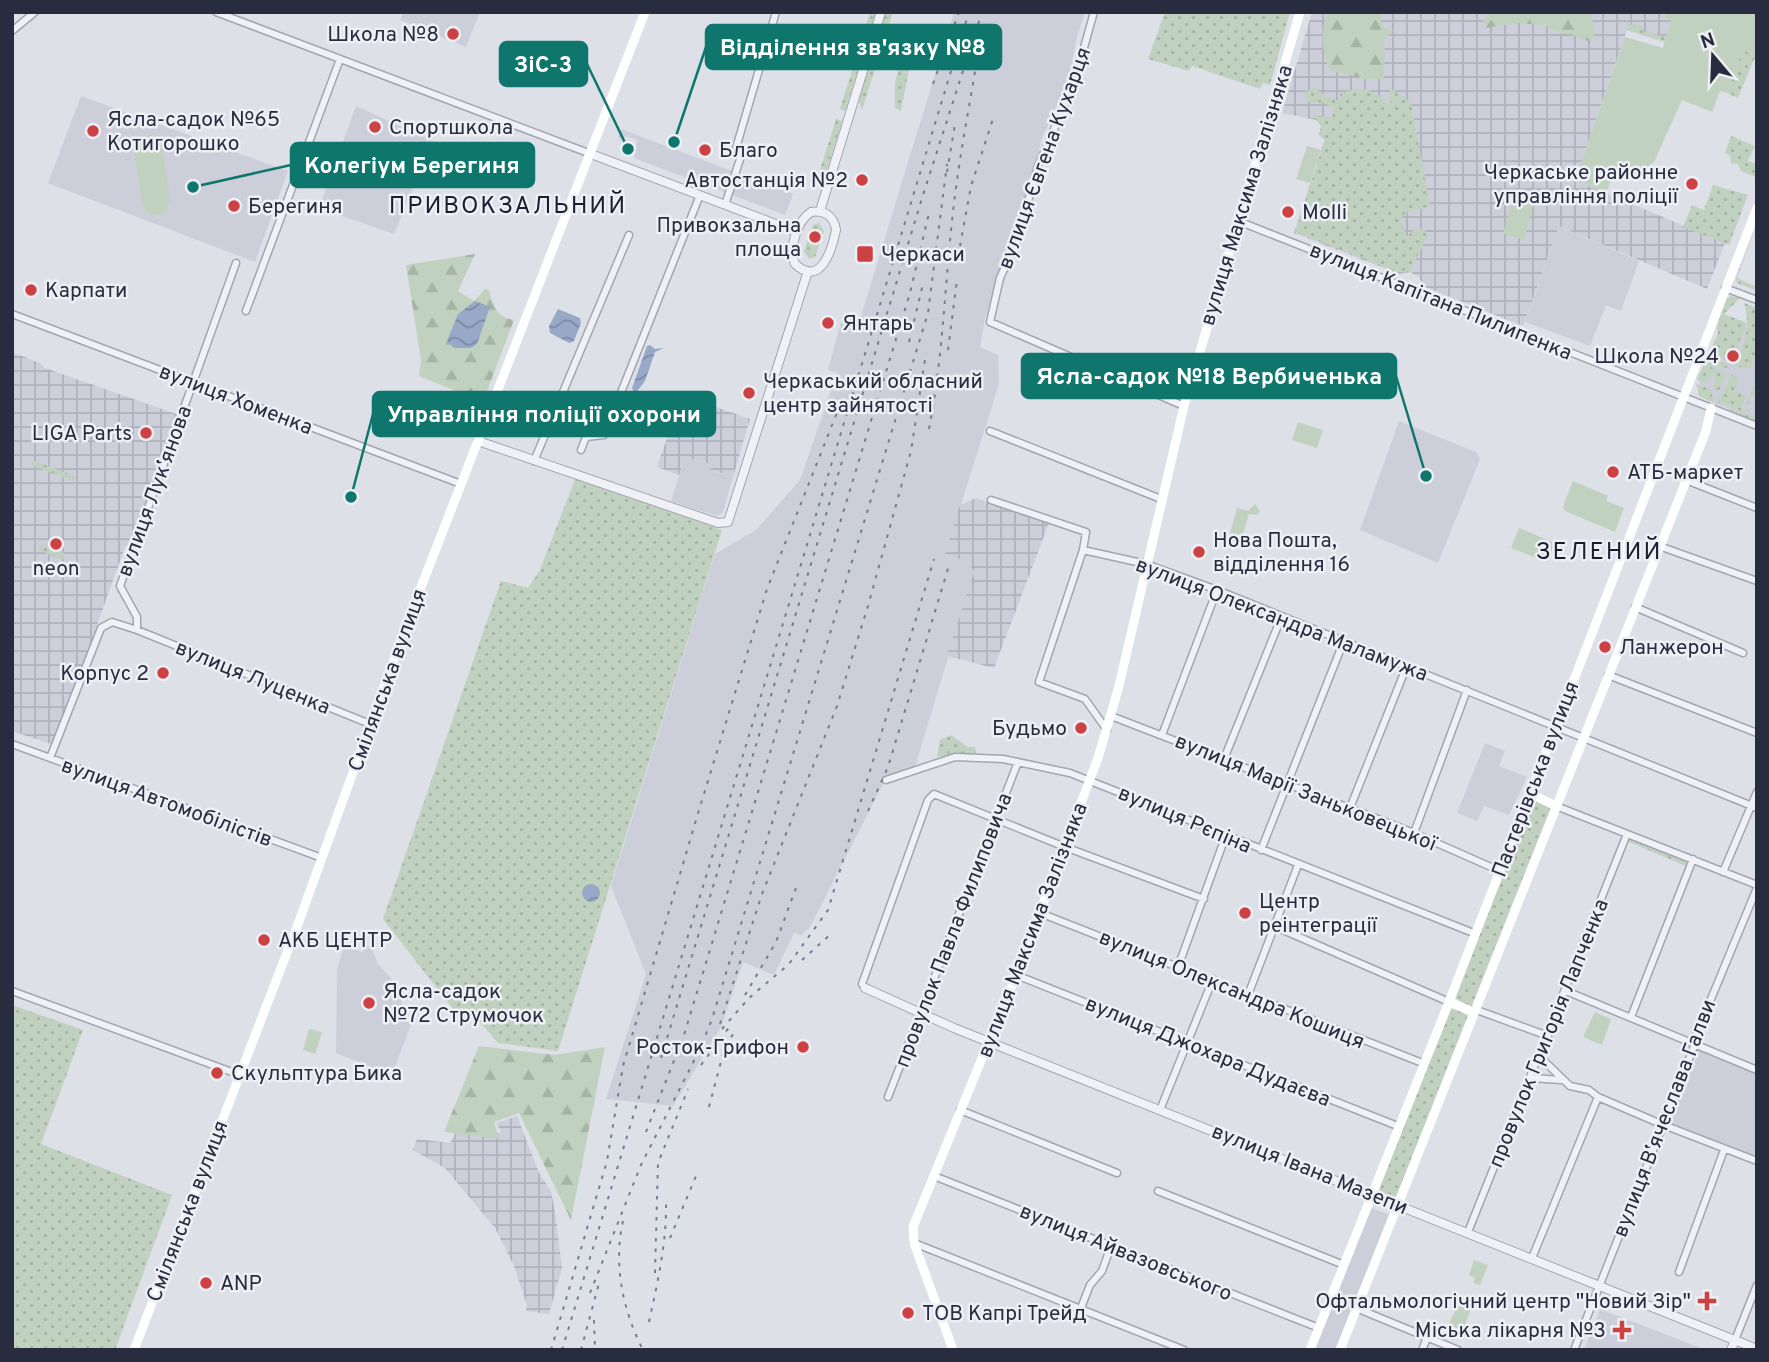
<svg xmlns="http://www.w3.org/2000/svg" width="1769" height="1362" font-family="Overpass,sans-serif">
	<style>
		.built { fill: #cccfd9 }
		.industrial { fill: url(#industrial-grid) }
		.grass { fill: url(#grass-dots) }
		.forest { fill: url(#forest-firs) }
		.park { fill: #c1d1bf }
		.water { fill: url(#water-waves) }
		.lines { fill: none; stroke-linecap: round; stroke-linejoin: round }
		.minor-casing { stroke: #a3a6b1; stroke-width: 9 }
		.tertiary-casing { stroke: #a3a6b1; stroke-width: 10 }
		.minor { stroke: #f0f1f6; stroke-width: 6 }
		.tertiary { stroke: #f0f1f6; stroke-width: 8 }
		.secondary { stroke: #fff; stroke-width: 9 }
		.rail { stroke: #777d91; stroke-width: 2; stroke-dasharray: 3.5 7; stroke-linecap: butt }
		.poi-dot { fill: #ce4143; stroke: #edeff5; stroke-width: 2.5 }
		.labels { text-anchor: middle; stroke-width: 5; stroke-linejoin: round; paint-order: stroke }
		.poi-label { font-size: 21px; fill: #272c3e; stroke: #edeff5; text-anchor: start }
		.street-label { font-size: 21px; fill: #272c3e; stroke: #edeff5 }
		.quarter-label { font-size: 24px; letter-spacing: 2px; fill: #191d2f; stroke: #edeff5 }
		.leader { fill: none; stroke: #0f766e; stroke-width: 2.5 }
		.callout-dot { fill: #0f766e; stroke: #edeff5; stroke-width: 2.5 }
		.callout { fill: #0f766e; stroke: #0f766e; stroke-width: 2.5 }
		.callout-label { font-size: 23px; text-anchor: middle; font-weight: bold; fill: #fff }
	</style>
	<defs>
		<pattern id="industrial-grid" width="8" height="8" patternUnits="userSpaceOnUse" patternTransform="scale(1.75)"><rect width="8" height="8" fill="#cccfd9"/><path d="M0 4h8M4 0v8" fill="none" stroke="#afb2bb"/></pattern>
		<pattern id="grass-dots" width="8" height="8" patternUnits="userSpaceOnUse" patternTransform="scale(1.75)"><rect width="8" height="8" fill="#c1d1bf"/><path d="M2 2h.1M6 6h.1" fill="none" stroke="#a6b4a5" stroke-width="1.8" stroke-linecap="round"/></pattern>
		<pattern id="forest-firs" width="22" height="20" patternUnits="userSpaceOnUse" patternTransform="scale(1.75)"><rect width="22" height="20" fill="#c1d1bf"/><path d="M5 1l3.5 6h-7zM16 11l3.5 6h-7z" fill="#a6b4a5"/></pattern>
		<pattern id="water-waves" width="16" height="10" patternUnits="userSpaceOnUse" patternTransform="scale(1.75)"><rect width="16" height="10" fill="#98a9c8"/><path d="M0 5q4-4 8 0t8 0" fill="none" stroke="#7c8aa4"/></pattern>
	</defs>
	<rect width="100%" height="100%" fill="#dde0e7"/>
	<path class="built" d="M403 12H480L466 47 400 20Z
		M954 12H1085L1076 40 1069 80 1042 138 1028 194 985 318 980 347 998 355 999 384 945 555 968 561 974 572 914 770 884 782 810 927 802 935 794 933 774 975 743 962 721 1027 673 1106 606 1099 646 974 611 886 715 554 756 530 800 480 837 373 828 370 841 322 858 326Z
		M81 96 288 171 255 262 48 183Z
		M356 106 435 142 423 177 418 176 394 234 319 208Z
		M621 129 793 194 785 215 634 158 637 140 625 136 623 140 618 138Z
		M1559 226 1639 261 1621 311 1606 305 1590 346 1525 322Z
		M1725 318 1757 331V420L1706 400 1698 387Z
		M1399 421 1476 452 1480 459 1438 563 1360 530Z
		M685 457 710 464V470L733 477 723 512 717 516 671 501Z
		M1485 743 1505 751 1499 766 1527 777 1509 815 1484 806 1477 821 1457 813Z
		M365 945 371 947 378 964 399 987 405 1020 412 1022 393 1072 381 1071 336 1053 337 969 344 946 363 952Z
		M1700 1050 1757 1073V1156L1667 1122Z
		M1371 1208 1390 1215 1336 1350H1315Z
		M1600 1309 1706 1350H1584Z"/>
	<path class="industrial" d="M1312 12H1666L1665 19 1671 20 1665 42 1627 30 1575 180 1725 243 1707 289 1559 226 1523 326 1425 287 1418 276 1410 272 1399 274 1294 233 1325 139 1319 135 1321 126 1316 120 1282 113Z
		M12 352 40 363 45 368 179 415 132 543 125 547 54 745 12 731Z
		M681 398 699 401 750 419 733 477 709 469 710 464 685 457 679 475 657 467Z
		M976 498 1049 523 994 668 947 656 974 572 968 561 945 555 960 505Z
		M517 1116 539 1173 551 1191 556 1218 562 1268 549 1314 526 1311 527 1305 514 1266 495 1228 445 1168 413 1150 417 1139 450 1143 456 1132 501 1133 497 1123Z"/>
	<path class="grass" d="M870 12H876L845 111 840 109Z
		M893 12 882 47 876 41 885 13Z
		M1165 12H1290L1270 85 1263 83 1260 89 1192 66 1189 71 1148 59Z
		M1631 21V25L1644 27V32L1666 37 1665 42 1627 30Z
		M1743 50 1757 55V59H1754L1738 98 1727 93Z
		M876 52 880 53 862 110 858 99 872 55Z
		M901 60 908 63 909 69 901 111 895 108V82Z
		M1315 88 1327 97 1340 101V94C1361 84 1373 90 1390 104V88L1411 102 1430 206 1405 213 1400 221 1407 236 1415 229H1424L1428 235 1410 271 1399 272 1295 232 1325 140 1319 135 1321 126 1313 115 1332 118 1334 108 1324 103 1309 102 1304 92Z
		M836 119 842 121 826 172 820 170Z
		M1731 136 1755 146 1748 161 1757 164 1756 177 1741 171 1738 164 1731 163 1730 155 1725 153Z
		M1713 185 1748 195 1729 245 1683 227 1692 205 1704 210Z
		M819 223 824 231 815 257 809 259 804 251 813 225Z
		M1757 225 1737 278 1757 287V291L1737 283 1736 278Z
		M1731 296 1740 298 1724 314 1747 323 1731 362 1721 358 1722 354 1720 358 1711 357 1728 364V368L1707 365 1726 373 1718 393 1714 389 1715 371 1707 383 1697 380 1698 377 1718 333 1717 327 1725 299Z
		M1744 303 1757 308V342L1753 343 1757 344V359L1754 358 1750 369 1734 366C1745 345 1751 327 1744 303Z
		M1731 375 1739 378 1735 391 1746 395 1741 411 1718 402Z
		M1696 383 1711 390 1714 403 1699 396Z
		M1753 385 1756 386 1745 413 1757 418V423L1728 411 1729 408 1744 413Z
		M32 460 75 476V478L71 480 33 466Z
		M576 477 722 530 558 1051 498 1043 478 1020 454 1010 383 919 501 581 528 588 540 570Z
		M39 544 64 553 65 558 62 560 39 550Z
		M951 735 968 747H975L976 753 937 757 940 740Z
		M1534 800 1551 807 1472 1005 1468 1006 1454 997Z
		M1630 839 1687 861 1688 867 1627 841Z
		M12 1005 83 1030 41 1144 172 1195 115 1350H12Z
		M1454 1007 1468 1015 1397 1195 1391 1198 1380 1193 1379 1188 1450 1009Z"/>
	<path class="forest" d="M1327 12H1382L1380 20 1385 28 1393 31 1385 39 1384 79H1365L1330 70C1321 48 1320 35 1327 12Z
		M1490 12H1591L1595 36 1590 42 1570 34 1558 33 1545 25 1519 23 1487 28 1483 20Z
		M475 254 458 291 474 301 485 289 489 290C493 307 497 317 514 320L483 402 419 376 421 360 406 265Z
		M479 1046 555 1055 605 1047 571 1220 519 1113 494 1122 499 1139 444 1132Z"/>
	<path class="park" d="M1666 12H1757V55L1743 50 1727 93 1720 91 1712 112 1682 100 1654 162 1627 181 1613 176 1606 192 1575 180 1625 37 1663 48 1671 20 1665 19Z
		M149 136 158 140 162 146 170 199 167 211C158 218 149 216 143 207L134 151 140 139Z
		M1307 146 1321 150 1310 183 1296 179Z
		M1513 197 1534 203 1524 240 1503 234Z
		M1298 422 1323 430 1317 448 1292 440Z
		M1573 481 1608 496 1606 501 1624 508 1615 532 1565 511 1563 507Z
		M1255 504 1260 511 1257 515 1249 514 1242 537 1230 533 1237 508 1248 511Z
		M1519 528 1555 543 1547 562 1511 548Z
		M1595 1012 1611 1019 1602 1045 1583 1037Z
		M309 1029 322 1032 315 1054 303 1050Z
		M1474 1260 1488 1265 1480 1285 1473 1283 1475 1278 1469 1275Z
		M1458 1306 1471 1309 1463 1330 1448 1325Z"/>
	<path class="water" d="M475 301 490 307 477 344 471 348H454L447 341 458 314Z
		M558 309 580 318 581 323 574 341 569 343 550 333 549 326Z
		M650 345 655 349 664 348 655 352 645 381 635 394 632 388 647 346Z
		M582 893a9 9 0 1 1 18 0a9 9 0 1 1-18 0Z"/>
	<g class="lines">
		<g class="minor-casing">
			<path id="minor" d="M216 12 591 154
				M1094 12 1074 83 1038 166 1016 243 1000 278 990 322 1184 406
				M12 31 35 12
				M725 205 743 150 736 148 776 12
				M1238 221 1757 426
				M1725 288 1757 300
				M246 311 340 59
				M12 314 461 484
				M990 431 1161 499
				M581 450 586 437 604 435 700 195
				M534 461 629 235
				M1686 480 1757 508
				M991 500 1086 532 1083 550 1039 682 1085 699 1107 730
				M1659 546 1757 581
				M1083 550 1146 564 1217 590 1757 808
				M1635 607 1743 653
				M137 630 370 724
				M1608 675 1757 733
				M1111 716 1414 833 1500 871
				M1162 735 1217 590
				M12 744 322 858
				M50 758 101 628 112 622 137 630V617L120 586 236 263
				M1224 759 1281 618
				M886 780 955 757 1003 759 1070 773 1476 934
				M1556 806 1757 885
				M1350 808 1406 668
				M1414 833 1467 690
				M1261 850 1343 643
				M1723 872 1757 792
				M1040 913 1425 1064
				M1276 927 1449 1002
				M1178 967 1226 835
				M1016 975 1400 1127
				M865 988 862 984 928 800 934 794 1065 847 1204 899
				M12 991 240 1075
				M1566 991 1757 1070
				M1248 995 1298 865
				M1474 1009 1548 1036
				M1631 1017 1693 859
				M1540 1057 1570 1086 1589 1090 1598 1097 1661 1124 1757 1161
				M1531 1078 1561 1080
				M888 1097 1018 762
				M960 1110 1117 1173
				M1160 1110 1213 979
				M934 1176 1319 1328
				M1158 1191 1344 1265
				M1468 1232 1627 834
				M914 1243 1184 1350
				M1532 1258 1598 1097
				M1679 1272 1724 1150
				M1081 1308 1090 1285 1102 1271 1111 1246
				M1356 1308 1458 1350
				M1735 1340 1757 1285
				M1422 1350 1427 1338
				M1574 1350 1695 1044 1694 1040 1757 888"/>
		</g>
		<g class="tertiary-casing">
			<path id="tertiary" d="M591 154 797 232
				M820 211 881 12
				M811 212C825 210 834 216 836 230 832 249 821 288 795 264 788 249 797 221 811 212Z
				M478 441 718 523 728 522 808 271
				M865 988 954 1028 1757 1349
				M1731 1350 1735 1340"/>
		</g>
		<use href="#minor" class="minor"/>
		<use href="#tertiary" class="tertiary"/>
		<path class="secondary" d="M1531 794 1556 806
			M1449 1002 1473 1012
			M134 1350 298 924 409 618 645 12
			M953 1350 914 1243 913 1227 1016 975 1098 758 1119 686 1184 406 1300 12
			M1310 1350 1449 1002 1757 208
			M1340 1350 1706 431 1711 408"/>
		<path class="rail" d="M933 84 959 12
			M947 172 955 124
			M960 246 971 186 993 119
			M909 342 923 284
			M948 350 957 280
			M929 429C945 347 945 263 957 181 963 135 973 90 979 44
			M868 811 888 767 950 562
			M802 960 832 933
			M745 995 776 942 796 888
			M720 1024 762 894 837 706 868 606 911 451 926 353
			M722 1029 749 998 789 964 828 910 934 559
			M661 1058 923 195 982 12
			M701 1065 730 1026
			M709 1107 724 1050 736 1029
			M646 1132 684 1035 910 293 929 213
			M623 1221C613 1265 623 1311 643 1350
			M670 1238 696 1176
			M655 1273 658 1163 688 1089
			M590 1293 641 1165 700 1049 712 1019 928 313 947 164
			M594 1320 595 1350
			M649 1322C658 1280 667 1242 666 1199
			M551 1350 607 1161 623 1066 699 810 767 589 838 410
			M562 1350 969 12
			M581 1350 599 1283"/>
	</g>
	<g class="poi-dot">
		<circle cx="453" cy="34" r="7"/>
		<circle cx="375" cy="127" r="7"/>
		<circle cx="93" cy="131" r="7"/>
		<circle cx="705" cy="150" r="7"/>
		<circle cx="862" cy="180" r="7"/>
		<circle cx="1692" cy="184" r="7"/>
		<circle cx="234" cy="206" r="7"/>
		<circle cx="1288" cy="212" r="7"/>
		<circle cx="815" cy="237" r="7"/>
		<rect x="856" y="245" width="18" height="18" rx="3.5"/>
		<circle cx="31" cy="290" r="7"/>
		<circle cx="828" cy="323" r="7"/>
		<circle cx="1733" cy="356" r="7"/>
		<circle cx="749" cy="393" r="7"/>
		<circle cx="146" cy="433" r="7"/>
		<circle cx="1613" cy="472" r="7"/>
		<circle cx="56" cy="544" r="7"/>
		<circle cx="1199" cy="552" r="7"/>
		<circle cx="1605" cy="647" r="7"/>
		<circle cx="163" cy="673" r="7"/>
		<circle cx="1081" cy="728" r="7"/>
		<circle cx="1245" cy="913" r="7"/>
		<circle cx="264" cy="940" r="7"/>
		<circle cx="369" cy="1003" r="7"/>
		<circle cx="803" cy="1047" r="7"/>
		<circle cx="217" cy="1073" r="7"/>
		<circle cx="206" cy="1283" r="7"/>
		<path d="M1703.5 1290.5h7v7h7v7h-7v7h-7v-7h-7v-7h7z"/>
		<circle cx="908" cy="1313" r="7"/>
		<path d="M1618.5 1319.5h7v7h7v7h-7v7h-7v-7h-7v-7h7z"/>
	</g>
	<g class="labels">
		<g class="poi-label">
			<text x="439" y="41" text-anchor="end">Школа №8</text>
			<text x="107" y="126">Ясла-садок №65<tspan x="107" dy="24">Котигорошко</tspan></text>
			<text x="389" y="134">Спортшкола</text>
			<text x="719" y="157">Благо</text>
			<text x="1678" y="179" text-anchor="end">Черкаське районне<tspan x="1678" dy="24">управління поліції</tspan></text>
			<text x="848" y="187" text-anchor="end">Автостанція №2</text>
			<text x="248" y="213">Берегиня</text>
			<text x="1302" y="219">Molli</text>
			<text x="801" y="232" text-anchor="end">Привокзальна<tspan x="801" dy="24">площа</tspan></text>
			<text x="881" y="261">Черкаси</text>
			<text x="45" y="297">Карпати</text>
			<text x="842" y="330">Янтарь</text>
			<text x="1719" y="363" text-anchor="end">Школа №24</text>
			<text x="763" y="388">Черкаський обласний<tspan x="763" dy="24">центр зайнятості</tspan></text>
			<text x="132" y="440" text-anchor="end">LIGA Parts</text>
			<text x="1627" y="479">АТБ-маркет</text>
			<text x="1213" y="547">Нова Пошта,<tspan x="1213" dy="24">відділення 16</tspan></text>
			<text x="56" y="575" text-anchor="middle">neon</text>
			<text x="1619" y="654">Ланжерон</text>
			<text x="149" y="680" text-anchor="end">Корпус 2</text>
			<text x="1067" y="735" text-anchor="end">Будьмо</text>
			<text x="1259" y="908">Центр<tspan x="1259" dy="24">реінтеграції</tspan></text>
			<text x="278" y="947">АКБ ЦЕНТР</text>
			<text x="383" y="998">Ясла-садок<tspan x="383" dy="24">№72 Струмочок</tspan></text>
			<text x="789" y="1054" text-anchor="end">Росток-Грифон</text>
			<text x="231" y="1080">Cкульптура Бика</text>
			<text x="220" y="1290">ANP</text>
			<text x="1691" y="1308" text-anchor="end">Офтальмологічний центр "Новий Зір"</text>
			<text x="922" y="1320">ТОВ Капрі Трейд</text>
			<text x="1606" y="1337" text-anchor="end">Міська лікарня №3</text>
		</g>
		<g class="street-label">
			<text transform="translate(1044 158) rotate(-70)" y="7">вулиця Євгена Кухарця</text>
			<text transform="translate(1246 195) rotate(-73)" y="7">вулиця Максима Залізняка</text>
			<text transform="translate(1441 301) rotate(22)" y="7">вулиця Капітана Пилипенка</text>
			<text transform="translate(236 399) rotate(21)" y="7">вулиця Хоменка</text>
			<text transform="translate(154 491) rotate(-70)" y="7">вулиця Лукʼянова</text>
			<text transform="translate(1282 619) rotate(21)" y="7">вулиця Олександра Маламужа</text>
			<text transform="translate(253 677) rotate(22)" y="7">вулиця Луценка</text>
			<text transform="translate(387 680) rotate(-70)" y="7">Смілянська вулиця</text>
			<text transform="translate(1535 779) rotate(-69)" y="7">Пастерівська вулиця</text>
			<text transform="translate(1306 792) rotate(22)" y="7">вулиця Марії Заньковецької</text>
			<text transform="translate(167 802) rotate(20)" y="7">вулиця Автомобілістів</text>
			<text transform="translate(1185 819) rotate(23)" y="7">вулиця Рєпіна</text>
			<text transform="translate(953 930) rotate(-69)" y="7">провулок Павла Филиповича</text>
			<text transform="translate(1032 930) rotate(-69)" y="7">вулиця Максима Залізняка</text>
			<text transform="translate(1232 989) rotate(22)" y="7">вулиця Олександра Кошиця</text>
			<text transform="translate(1548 1033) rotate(-68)" y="7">провулок Григорія Лапченка</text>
			<text transform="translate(1208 1051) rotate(22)" y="7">вулиця Джохара Дудаєва</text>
			<text transform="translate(1664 1118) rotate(-69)" y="7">вулиця Вʼячеслава Галви</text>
			<text transform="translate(1310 1169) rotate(22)" y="7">вулиця Івана Мазепи</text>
			<text transform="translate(187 1211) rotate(-69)" y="7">Смілянська вулиця</text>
			<text transform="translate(1126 1252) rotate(22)" y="7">вулиця Айвазовського</text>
		</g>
		<g class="quarter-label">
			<text x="508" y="213">ПРИВОКЗАЛЬНИЙ</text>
			<text x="1599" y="559">ЗЕЛЕНИЙ</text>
		</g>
	</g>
	<path class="leader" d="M674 142L706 47M628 149L587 64M193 187L291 165M1426 476L1396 376M351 497L373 414"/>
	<g class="callout-dot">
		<circle cx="674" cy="142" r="7"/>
		<circle cx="628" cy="149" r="7"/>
		<circle cx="193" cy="187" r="7"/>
		<circle cx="1426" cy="476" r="7"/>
		<circle cx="351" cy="497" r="7"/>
	</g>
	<g class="callout">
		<rect x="706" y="25" width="295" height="44" rx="7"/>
		<rect x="500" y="42" width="87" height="44" rx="7"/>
		<rect x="291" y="143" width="243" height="44" rx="7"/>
		<rect x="1022" y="354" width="374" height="44" rx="7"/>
		<rect x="373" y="392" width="342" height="44" rx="7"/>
	</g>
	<g class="callout-label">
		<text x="853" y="55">Відділення зв'язку №8</text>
		<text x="543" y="72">ЗіС-3</text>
		<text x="412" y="173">Колегіум Берегиня</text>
		<text x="1209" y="384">Ясла-садок №18 Вербиченька</text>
		<text x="544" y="422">Управління поліції охорони</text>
	</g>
	<rect width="1769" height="1362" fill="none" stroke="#272c3e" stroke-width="28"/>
	<g transform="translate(1713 56) rotate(341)" stroke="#edeff5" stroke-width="5" paint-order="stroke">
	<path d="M0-5L12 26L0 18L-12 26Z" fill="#272c3e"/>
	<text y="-10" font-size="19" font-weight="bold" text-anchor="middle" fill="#272c3e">N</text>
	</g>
</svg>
